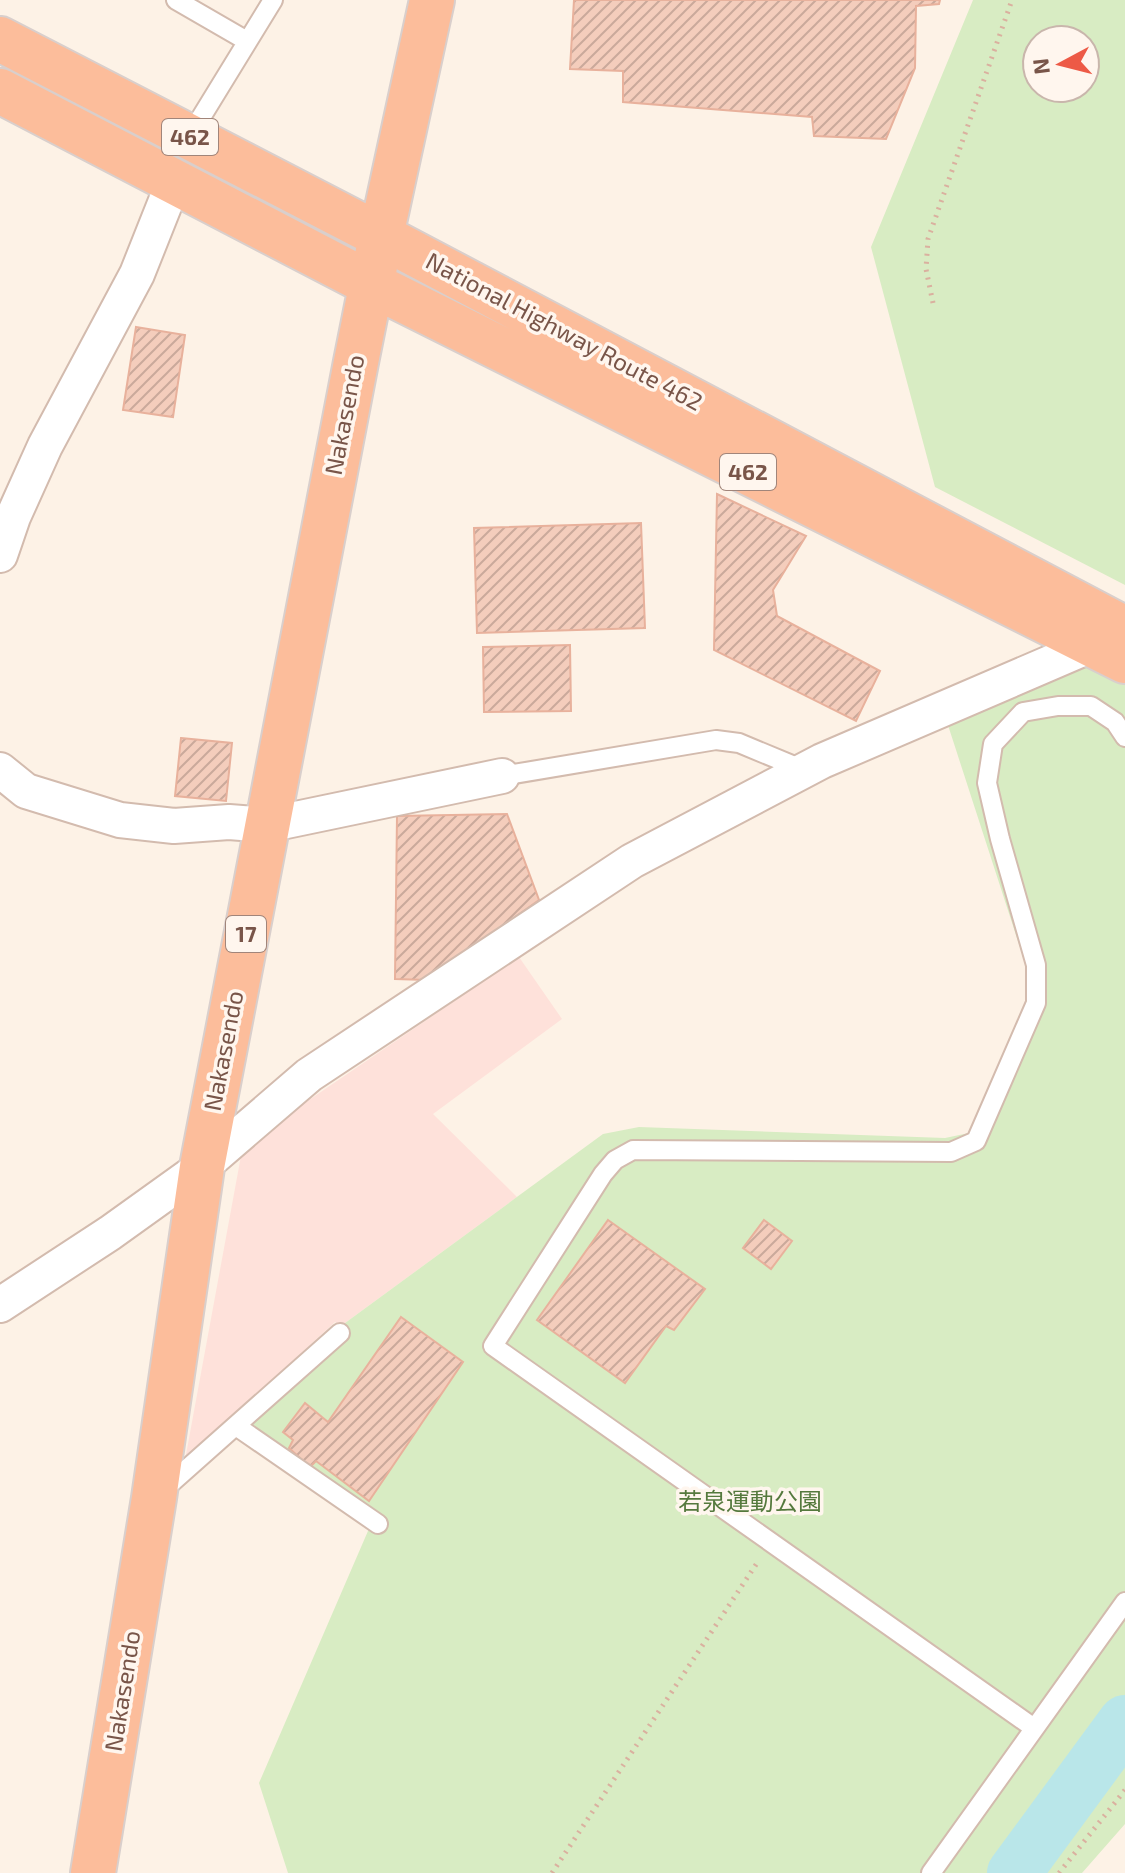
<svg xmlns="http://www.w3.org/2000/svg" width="1125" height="1873" font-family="'Exo 2','Noto Sans JP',sans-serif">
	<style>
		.commercial { fill: #fee1da }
		.green { fill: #d8ecc3; fill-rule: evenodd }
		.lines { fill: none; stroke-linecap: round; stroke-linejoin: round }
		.river { stroke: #b9e6e9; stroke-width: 54 }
		.building { fill: url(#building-hatch); stroke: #e8b19c; stroke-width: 2 }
		.service-casing { stroke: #d3bbae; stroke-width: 22 }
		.minor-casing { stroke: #d3bbae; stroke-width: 38 }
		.trunk-casing { stroke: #d9cfcc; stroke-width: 48 }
		.path { stroke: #dab09f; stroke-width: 5; stroke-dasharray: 2 6; stroke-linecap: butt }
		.service { stroke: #fff; stroke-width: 18 }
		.minor { stroke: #fff; stroke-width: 34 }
		.trunk { stroke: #fcbd9b; stroke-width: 44 }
		.labels { text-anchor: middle; stroke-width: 7; stroke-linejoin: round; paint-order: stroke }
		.shield { fill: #fff6ee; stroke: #a1857a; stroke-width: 2 }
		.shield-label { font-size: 22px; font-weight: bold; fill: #795549 }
		.street-label { font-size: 24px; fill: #795549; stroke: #fff6ee }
		.park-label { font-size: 24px; fill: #55793d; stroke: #fff6ee }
	</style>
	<defs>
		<pattern id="building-hatch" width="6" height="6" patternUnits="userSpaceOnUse" patternTransform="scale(2)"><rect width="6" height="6" fill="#f4cdbc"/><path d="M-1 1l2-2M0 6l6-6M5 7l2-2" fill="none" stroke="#caa99b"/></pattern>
	</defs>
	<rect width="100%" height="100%" fill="#fdf2e6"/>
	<path class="commercial" d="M519 957 562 1019 433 1114 517 1197 341 1326 335 1322 185 1460 243 1145Z"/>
	<path class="green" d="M973 0H1125V585L935 487 871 247ZM1085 40V88H1037V40Z
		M1089 658 1125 679V1824L1082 1873H288L259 1783 368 1531 378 1517 244 1426 341 1326 603 1134 639 1127 945 1138 969 1133 1025 1004 1027 969 946 719Z"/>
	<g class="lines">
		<path class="river" d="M1014 1873 1125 1722"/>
	</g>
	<path class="building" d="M574 0H940L939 4 916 6 915 68 886 139 814 136 812 117 623 102V71L570 69Z
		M136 327 185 335 173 417 123 410Z
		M717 494 806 536 773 590 777 616 880 671 856 721 714 650Z
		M641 523 645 628 477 633 474 528Z
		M570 645 571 711 484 712 483 647Z
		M181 738 232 743 226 801 175 796Z
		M507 814 539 900 427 980 395 979 397 816Z
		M608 1220 705 1289 674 1330 666 1326 625 1383 537 1320Z
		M764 1220 792 1241 771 1269 743 1248Z
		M401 1317 463 1362 369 1501 316 1461 310 1467 289 1448 293 1440 283 1432 305 1403 328 1422Z"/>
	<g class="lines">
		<g class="service-casing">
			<path id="service" d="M176 0 247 41
				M189 137 273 0
				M502 776 716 740 739 743 804 770
				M236 1426 378 1524
				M162 1491 340 1333
				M1034 1728 493 1346 603 1174 615 1160 633 1150 951 1152 976 1141 1036 1003V965L1000 839 987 783 993 744 1023 712 1058 706H1091L1115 722 1125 737
				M931 1873 1125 1602"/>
		</g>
		<g class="minor-casing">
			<path id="minor" d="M0 555 13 517 45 446 137 274 174 181
				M0 770 26 791 120 820 174 826 229 822 267 825 502 776
				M0 1305 110 1233 202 1167 309 1075 632 861 822 761 1108 638"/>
		</g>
		<g class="trunk-casing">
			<path id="trunk" d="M0 39 381 236 1125 629
				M0 91 371 284 1125 661
				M93 1873 154 1498 202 1167 356 362 381 236 432 0"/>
		</g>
		<path class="path" d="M933 303 926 269 928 239 1012 0
			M552 1873 759 1560
			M1059 1873 1125 1790"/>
		<use href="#service" class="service"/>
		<use href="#minor" class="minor"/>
		<use href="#trunk" class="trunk"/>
	</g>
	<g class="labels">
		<g class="shield">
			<rect x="162" y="119" width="56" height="36" rx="6"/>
			<rect x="720" y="454" width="56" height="36" rx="6"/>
			<rect x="226" y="916" width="40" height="36" rx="6"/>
		</g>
		<g class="shield-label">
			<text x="190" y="145">462</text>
			<text x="748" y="480">462</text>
			<text x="246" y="942">17</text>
		</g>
		<g class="street-label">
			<text transform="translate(564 332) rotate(28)" y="8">National Highway Route 462</text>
			<text transform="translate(345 415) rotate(-79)" y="8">Nakasendo</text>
			<text transform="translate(224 1051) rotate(-79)" y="8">Nakasendo</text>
			<text transform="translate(123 1691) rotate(-81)" y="8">Nakasendo</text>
		</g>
		<g class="park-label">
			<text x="750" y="1510">若泉運動公園</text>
		</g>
	</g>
	<g transform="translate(1061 64) rotate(263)"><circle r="38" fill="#fff6ee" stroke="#c9b6ac" stroke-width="2"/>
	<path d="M0-6L14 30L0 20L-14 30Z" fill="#ed5a46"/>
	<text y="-12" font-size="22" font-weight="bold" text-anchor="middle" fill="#795549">N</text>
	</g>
</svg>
